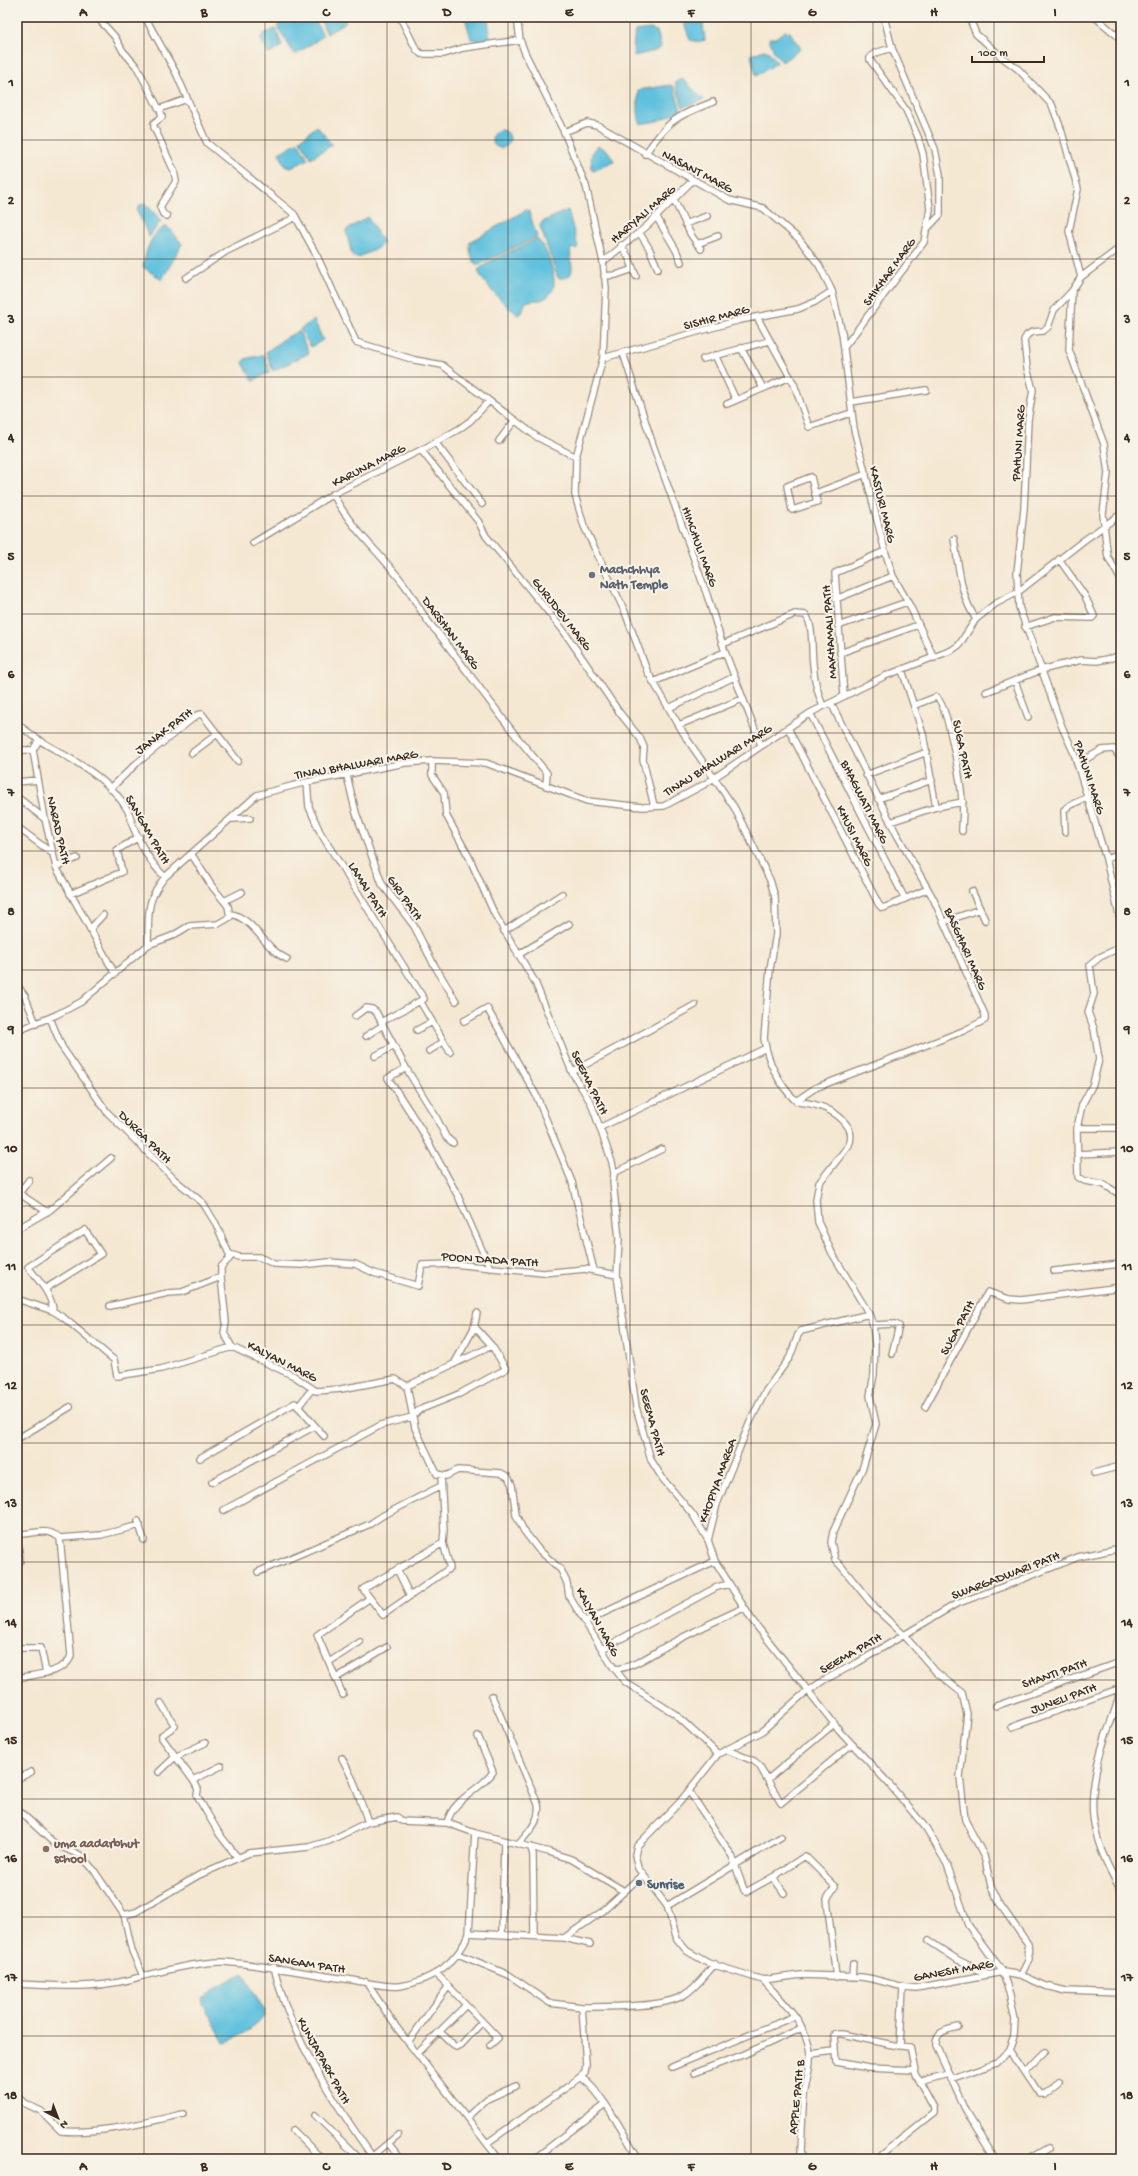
<svg xmlns="http://www.w3.org/2000/svg" width="1138" height="2176" font-family="'Gochi Hand',sans-serif">
	<style>
		.water { fill: #60c1de; stroke: #4e767e }
		.lines { fill: none; stroke-linecap: round; stroke-linejoin: round }
		.minor-casing { stroke: #988978; stroke-width: 8 }
		.minor { stroke: #fff; stroke-width: 5.5 }
		.grid { fill: none; stroke: #3b2a1e; stroke-width: 1; stroke-opacity: 0.55 }
		.worship-dot { fill: #6b7280; stroke: #f7f3e8; stroke-width: 1.5 }
		.education-dot { fill: #8d6e63; stroke: #f7f3e8; stroke-width: 1.5 }
		.service-dot { fill: #5c6f8a; stroke: #f7f3e8; stroke-width: 1.5 }
		.labels { text-anchor: middle; stroke-width: 4; stroke-linejoin: round; paint-order: stroke }
		.street-label { font-size: 13px; fill: #3b2a1e; stroke: #f7f3e8 }
		.worship-label { font-size: 13px; font-weight: bold; fill: #5b616d; stroke: #f7f3e8; text-anchor: start }
		.education-label { font-size: 13px; font-weight: bold; fill: #785e54; stroke: #f7f3e8; text-anchor: start }
		.service-label { font-size: 13px; font-weight: bold; fill: #4e5e75; stroke: #f7f3e8; text-anchor: start }
		.neatline { fill: none; stroke: #3b2a1e; stroke-width: 1.5 }
		.grid-label { font-size: 13px; text-anchor: middle; font-weight: bold; fill: #3b2a1e }
	</style>
	<rect width="100%" height="100%" fill="#f7f3e8"/>
	<filter id="ink" filterUnits="userSpaceOnUse"><feTurbulence type="fractalNoise" baseFrequency=".025" numOctaves="2"/><feDisplacementMap in="SourceGraphic" scale="8" xChannelSelector="R" yChannelSelector="G"/><feConvolveMatrix kernelMatrix="1 2 1 2 8 2 1 2 1" color-interpolation-filters="sRGB"/></filter>
	<filter id="wash" filterUnits="userSpaceOnUse"><feTurbulence type="fractalNoise" baseFrequency=".012" numOctaves="4" result="noise"/><feDisplacementMap in="SourceGraphic" scale="16" xChannelSelector="R" yChannelSelector="G"/><feGaussianBlur stdDeviation="0.9" result="paint"/><feColorMatrix in="noise" values="0 0 0 0 0 0 0 0 0 0 0 0 0 0 0 0 0 1.4 0 .05"/><feComposite in="paint" operator="in"/></filter>
	<g filter="url(#wash)">
		<rect width="100%" height="100%" fill="#f5e8d3"/>
		<path class="water" d="M287 17H314L323 36 295 55 277 26Z
			M319 17H343L346 22 327 34Z
			M465 17H488L490 39 481 41 471 39Z
			M682 17H702L705 40 700 42 690 40Z
			M276 29 282 46 269 54 260 38 265 33Z
			M650 29 657 31 661 47 655 51 634 56 633 48 635 31Z
			M785 31 790 32 801 49 782 62 774 52 769 38H775Z
			M764 50 769 52 777 63 756 76 751 55Z
			M681 79 685 81 704 100 683 107 676 86V82Z
			M671 85 674 87 681 111 657 121 640 124 638 112V90Z
			M317 126 332 145 311 158 300 140Z
			M492 139a9 9 0 1 1 18 0a9 9 0 1 1-18 0Z
			M298 142 308 159 291 168 286 167 279 153Z
			M599 146 608 151 614 161 594 171 592 170C592 161 588 150 599 146Z
			M145 204 151 209 161 221 149 237 137 211 140 205Z
			M526 210 529 211 537 237 477 265C470 259 470 251 470 242Z
			M568 210 578 247 576 249 571 248C568 261 581 279 558 278L540 226 542 222Z
			M368 217 383 243 375 250 356 258 352 255 346 230Z
			M166 226 171 230 182 244 162 280 143 267C146 251 150 234 166 226Z
			M537 239C547 246 560 283 551 293 540 305 535 297 525 303L522 313 518 315C506 306 482 283 478 270L491 261Z
			M314 320 323 340 311 347 300 329Z
			M299 331 309 353 273 371 266 352 285 338Z
			M261 355H264L270 372 253 381 243 363 245 359Z
			M243 1974 263 2008 264 2015C259 2024 233 2042 224 2042L202 2001C206 1993 234 1976 243 1974Z"/>
	</g>
	<g filter="url(#ink)">
		<g class="lines">
			<g class="minor-casing">
				<path id="minor" d="M97 17 115 37 123 51 137 67 159 109 187 99
					M145 17 176 73 207 143 294 214 317 256 356 342 415 360 442 365 537 437 576 457
					M400 17 416 49 421 54H444L463 48 520 40
					M517 17 520 40 525 53 564 132 586 186 603 262 606 288 603 358 576 457 575 495 584 526 625 612 647 671 687 739 734 807 770 880 775 897 776 934 770 969 764 1038C767 1060 779 1085 795 1100 798 1103 803 1103 807 1103 823 1106 837 1112 846 1124 851 1130 852 1138 849 1145L819 1183 816 1200 818 1222 832 1253 869 1314 873 1325 875 1344 874 1374 870 1396 876 1424 863 1467 833 1532 831 1542 835 1560 841 1566 876 1609 903 1634 936 1672 962 1693 967 1714 960 1777 965 1820 984 1856 991 1886 1001 1906 1028 1944 1029 1959 1021 1975
					M969 17 976 34 1003 58 1018 69 1052 105 1061 129 1078 189 1069 231 1081 277
					M1095 17 1121 39
					M892 48 935 149 940 175V215L927 229
					M160 109 162 117 154 123V127L174 171 176 181 160 207 163 214 167 216
					M564 132 587 123 597 125 729 200 763 208 799 239 819 265 832 291 842 333 854 429 885 551 893 576 910 606 934 658
					M645 154C669 120 674 117 713 102
					M674 200 691 235 701 249
					M656 216 676 250 681 262
					M685 224 707 216
					M639 232 649 248 658 269
					M697 244 718 236
					M621 245 629 258 636 276
					M1121 247 1081 277 1072 291 1054 310 1048 327 1043 331 1032 332 1027 335 1024 340 1027 368 1033 390 1028 420 1024 509 1017 573 1019 607 1062 727 1074 753 1106 859 1121 923
					M603 262 647 226 693 180
					M604 276 616 275 633 269
					M186 278 227 251 296 217
					M1072 291 1069 350 1104 444 1108 473 1103 514 1106 543 1108 557 1121 580
					M757 317 794 384 809 427 851 413
					M845 346 924 242 930 209 923 154 918 137 906 110 870 60V57L875 53 892 48 884 17
					M741 348 763 388
					M623 353 653 445 707 595 725 652 761 745
					M715 355 736 400
					M603 358 740 320 798 309 815 302 832 291
					M703 359 769 341
					M851 402 926 390
					M727 404 790 377
					M499 441 515 420
					M435 442 482 504
					M421 450 478 521 486 536 563 630 619 712 640 738 644 747 643 760 654 806
					M811 477 817 502 792 510 787 486Z
					M816 493 866 474
					M333 494C351 530 383 555 406 587 417 602 424 620 438 633L516 736 547 773 546 786
					M954 539C959 566 960 596 976 619
					M253 543 333 494 427 447 459 429 470 421 489 401
					M836 599 893 576
					M838 626 907 602
					M1025 627 1055 617 1092 618 1094 616 1085 596 1059 559
					M723 644 795 614 806 615C814 628 811 648 813 664 814 678 817 692 823 706
					M840 653 918 625
					M1015 681 1028 717
					M653 682 725 652
					M986 692 1041 670 1081 660 1097 661 1121 656
					M844 696 835 573 885 551
					M915 705 936 697C948 703 961 784 962 800 964 810 962 821 962 831
					M669 708 734 677
					M810 713 905 899
					M17 724 39 740
					M679 725 742 699
					M788 728 879 905 882 908 886 907 928 889
					M17 750H33L39 740C70 759 110 777 128 811 131 817 131 823 134 829 140 845 152 865 165 877
					M33 750 45 819 56 867 115 974
					M192 753 217 734
					M432 761V775L444 793 446 815 469 857 494 913 535 982 572 1072 591 1103 612 1162 614 1173 613 1182 619 1239 617 1275 636 1407 651 1460 663 1479 693 1515 708 1540
					M1077 764 1102 750 1114 749 1121 759
					M866 775 927 752
					M347 776 356 813 382 884 414 926 433 963 456 1001
					M17 782 38 780
					M307 782 309 807 320 832 424 999 420 1001
					M110 789 137 763 197 715 202 714 238 761
					M17 797 45 819
					M878 799 932 780
					M936 807 963 802
					M233 819 250 818
					M890 822 936 807 923 734 902 670
					M17 827 52 853
					M1065 832 1064 810 1070 805 1086 798
					M1106 859 1121 854
					M56 867 77 858
					M972 891 985 920
					M70 894 122 872 117 850 139 837
					M224 901 242 892
					M231 914C255 919 264 949 287 959
					M944 922 980 909
					M90 929 103 915
					M504 931 562 894
					M148 945 172 936 189 926 218 924 230 917 228 906 211 885 192 855
					M1121 947 1100 957 1090 965 1094 994 1088 1012 1094 1029 1099 1059 1093 1084 1082 1105 1077 1128 1078 1177 1085 1181 1103 1184 1121 1195
					M518 955 569 924
					M17 985 25 996 36 1024
					M355 1016 366 1008 372 1009 376 1012 406 1068 388 1078 421 1129 458 1196 490 1268
					M50 1018 62 1047 107 1112 174 1179 203 1203 216 1224 229 1254 239 1257H259L274 1264 302 1265 329 1262 355 1264 374 1273 418 1286 422 1265 454 1264 543 1273 585 1269 617 1275
					M464 1021 487 1008 536 1095 572 1182 594 1271
					M381 1022 420 1001 450 1052
					M417 1030 432 1022
					M17 1031 56 1015 81 1002 148 945C149 914 145 901 165 877L257 795 307 782 405 763 432 761 486 763 587 801 642 807 664 806 705 784 810 713 885 676 952 650 959 645 976 619 995 604 1018 592 1083 541 1121 514
					M366 1036 383 1025
					M429 1051 443 1042
					M375 1056 394 1046
					M406 1068 436 1117 446 1137 453 1143
					M572 1072 695 1005
					M796 1101 815 1088 963 1031 985 1020V1015L933 898 896 833 831 703
					M601 1127 766 1048
					M1077 1128H1121
					M1077 1154 1121 1152
					M614 1173 662 1149
					M20 1194 47 1212
					M17 1196 29 1180
					M17 1229 50 1210 111 1158
					M229 1254 230 1258 221 1267V1277L226 1322 224 1333 232 1347 294 1376 316 1391 341 1389 395 1379 407 1386 415 1428 437 1474 446 1476 458 1470 501 1473 508 1477 512 1485 516 1515 524 1531 538 1549 561 1570 567 1583 569 1596 611 1664 625 1682 675 1714 718 1754 679 1803 637 1846 635 1855 638 1868 667 1906 677 1939 687 1951 708 1963 763 1980 801 1975 861 1977C881 1979 896 1988 916 1988L1003 1972 1021 1975 1046 1986 1066 1991 1121 1993
					M1054 1271 1121 1264
					M45 1289 101 1254 85 1230 28 1267C38 1280 52 1294 53 1311
					M17 1299 53 1311 64 1318 114 1360 117 1376 161 1369 232 1347
					M110 1306 168 1293 182 1292 221 1277
					M869 1314 801 1331 798 1335 790 1357 765 1392 750 1422 717 1504 708 1540 715 1561 752 1620 840 1731 890 1785 926 1828 947 1864 968 1925 1003 1972 1010 1996 1015 2020 1014 2036 1009 2049 997 2063 950 2079
					M873 1325 895 1324 899 1326 892 1354
					M474 1326 492 1346
					M454 1364 474 1328 477 1313
					M298 1407 312 1389
					M925 1407 988 1292 1009 1299 1021 1300 1121 1287
					M17 1439 70 1407
					M200 1458 295 1403 324 1436
					M1094 1473 1121 1466
					M441 1476 444 1531 443 1543 450 1568 383 1615 363 1589 443 1543
					M212 1482 315 1426
					M224 1510 381 1425 412 1417 419 1410 459 1394 506 1369 492 1346 407 1386
					M138 1521 144 1540
					M17 1534C34 1535 45 1526 60 1538L71 1655C68 1673 32 1675 17 1678
					M60 1538 101 1535 140 1525
					M17 1565 20 1561 17 1534
					M397 1569 410 1596
					M258 1572 370 1524 382 1516 441 1486
					M586 1621 715 1561
					M17 1648H41L46 1673
					M602 1649 717 1587 729 1584
					M1121 1652V1670
					M329 1662 360 1642
					M615 1669C633 1668 652 1654 668 1645 693 1632 718 1619 744 1608
					M336 1678 387 1647
					M1121 1682C1120 1702 1111 1719 1105 1738 1085 1799 1088 1835 1121 1890
					M343 1695 317 1635 370 1598
					M492 1696 538 1804C541 1821 529 1831 519 1844
					M161 1703 175 1726 162 1735V1738L193 1780 198 1789 197 1796 220 1835 238 1858
					M996 1706 1120 1662
					M1012 1727 1121 1688
					M727 1750 754 1761 759 1765 781 1803 852 1744
					M718 1754 761 1732 801 1696 824 1680 857 1663 956 1604 1013 1583 1078 1557 1121 1548
					M342 1758 353 1780 368 1822
					M159 1772 175 1757 205 1743
					M17 1779 31 1772
					M768 1779 834 1724
					M193 1780 221 1766
					M689 1791 732 1856 744 1890 746 1892 773 1877 784 1893
					M17 1809 55 1844 80 1855 93 1869 124 1915 132 1951 143 1976C166 1970 201 1961 224 1962 267 1965 309 1974 352 1980 365 1982 388 1988 400 1986 431 1981 458 1963 469 1933L564 1938 603 1911 642 1875
					M447 1823C453 1798 480 1791 493 1772L478 1736
					M531 1847 533 1855 534 1936
					M773 1877 805 1856 835 1886 827 1899 836 1977
					M667 1906 781 1837
					M124 1915 136 1912 199 1875 249 1853 309 1847 329 1841 368 1822 397 1817 402 1821 447 1823 475 1833 549 1852 571 1859 624 1891
					M469 1933 475 1833
					M502 1934 504 1841
					M564 1938 590 1944
					M929 1941 958 1960 987 1974
					M458 1954 509 1975 550 2003 582 2007 586 2064 585 2073 570 2085 487 2143
					M274 1967C289 2035 332 2099 372 2156
					M436 1973 498 2038 490 2045
					M852 1977 853 1963
					M763 1980C775 1994 789 2006 799 2022 817 2055 809 2064 804 2096 802 2114 802 2134 801 2152L803 2159
					M366 1982 397 2028 499 2159
					M17 1984C62 1986 100 1990 143 1976
					M582 2007C608 2007 663 2008 684 1995 696 1988 705 1975 715 1964
					M958 2027C946 2030 935 2031 936 2046L968 2115 995 2159
					M440 2032 456 2047 461 2045 482 2022
					M408 2042 448 1987
					M900 2045 903 1988
					M1009 2049 1039 2094H1043L1059 2081
					M417 2054 466 2005
					M811 2054 834 2051
					M672 2067 795 2016
					M1025 2072 1045 2052
					M694 2073 745 2054 802 2028
					M580 2077C601 2089 625 2137 639 2159
					M919 2082 948 2074
					M17 2096 24 2103 41 2111 61 2131C101 2134 144 2123 183 2114
					M315 2115 360 2159
					M467 2117 487 2099 516 2086
					M293 2130 322 2159
					M388 2143 401 2159
					M369 2159 398 2135
					M534 2159 605 2105
					M876 2159 934 2113V2108L916 2075 910 2047 893 2045 842 2034H835L834 2036 836 2062 868 2068 914 2070
					M1029 2159 1048 2148"/>
			</g>
			<use href="#minor" class="minor"/>
		</g>
	</g>
	<path class="grid" d="M144 17V2159M265 17V2159M387 17V2159M508 17V2159M630 17V2159M751 17V2159M873 17V2159M994 17V2159M17 140H1121M17 259H1121M17 377H1121M17 496H1121M17 614H1121M17 733H1121M17 851H1121M17 970H1121M17 1088H1121M17 1206H1121M17 1325H1121M17 1443H1121M17 1562H1121M17 1680H1121M17 1799H1121M17 1917H1121M17 2036H1121"/>
	<circle class="worship-dot" cx="592" cy="575" r="4"/>
	<circle class="education-dot" cx="46" cy="1849" r="4"/>
	<circle class="service-dot" cx="639" cy="1883" r="4"/>
	<g class="labels">
		<g class="street-label">
			<text transform="translate(698 170) rotate(28)" y="5">NASANT MARG</text>
			<text transform="translate(642 213) rotate(-41)" y="5">HARIYALI MARG</text>
			<text transform="translate(888 271) rotate(-54)" y="5">SHIKHAR MARG</text>
			<text transform="translate(716 316) rotate(-15)" y="5">SISHIR MARG</text>
			<text transform="translate(1017 443) rotate(-86)" y="5">PAHUNI MARG</text>
			<text transform="translate(368 464) rotate(-27)" y="5">KARUNA MARG</text>
			<text transform="translate(884 504) rotate(76)" y="5">KASTURI MARG</text>
			<text transform="translate(701 546) rotate(70)" y="5">HIMCHULI MARG</text>
			<text transform="translate(563 613) rotate(52)" y="5">GURUDEV MARG</text>
			<text transform="translate(452 632) rotate(53)" y="5">DARSHAN MARG</text>
			<text transform="translate(828 632) rotate(-94)" y="5">MAKHAMALI PATH</text>
			<text transform="translate(163 730) rotate(-37)" y="5">JANAK PATH</text>
			<text transform="translate(964 749) rotate(78)" y="5">SUGA PATH</text>
			<text transform="translate(717 759) rotate(-32)" y="5">TINAU BHALWARI MARG</text>
			<text transform="translate(356 763) rotate(-10)" y="5">TINAU BHALWARI MARG</text>
			<text transform="translate(1091 777) rotate(72)" y="5">PAHUNI MARG</text>
			<text transform="translate(866 801) rotate(63)" y="5">BHAGWATI MARG</text>
			<text transform="translate(149 829) rotate(60)" y="5">SANGAM PATH</text>
			<text transform="translate(60 830) rotate(77)" y="5">NARAD PATH</text>
			<text transform="translate(856 835) rotate(63)" y="5">KHUSI MARG</text>
			<text transform="translate(369 889) rotate(58)" y="5">LAMAI PATH</text>
			<text transform="translate(406 897) rotate(55)" y="5">GIRI PATH</text>
			<text transform="translate(967 948) rotate(66)" y="5">BASGHARI MARG</text>
			<text transform="translate(591 1082) rotate(64)" y="5">SEEMA PATH</text>
			<text transform="translate(146 1136) rotate(45)" y="5">DURGA PATH</text>
			<text transform="translate(490 1258) rotate(4)" y="5">POON DADA PATH</text>
			<text transform="translate(956 1327) rotate(-62)" y="5">SUGA PATH</text>
			<text transform="translate(283 1360) rotate(27)" y="5">KALYAN MARG</text>
			<text transform="translate(654 1422) rotate(75)" y="5">SEEMA PATH</text>
			<text transform="translate(716 1480) rotate(-70)" y="5">KHOPIYA MARGA</text>
			<text transform="translate(1005 1574) rotate(-21)" y="5">SWARGADWARI PATH</text>
			<text transform="translate(599 1621) rotate(61)" y="5">KALYAN MARG</text>
			<text transform="translate(850 1652) rotate(-30)" y="5">SEEMA PATH</text>
			<text transform="translate(1054 1672) rotate(-19)" y="5">SHANTI PATH</text>
			<text transform="translate(1063 1697) rotate(-20)" y="5">JUNELI PATH</text>
			<text transform="translate(307 1962) rotate(9)" y="5">SANGAM PATH</text>
			<text transform="translate(953 1969) rotate(-10)" y="5">GANESH MARG</text>
			<text transform="translate(325 2060) rotate(61)" y="5">KUNJAPARK PATH</text>
			<text transform="translate(795 2097) rotate(-84)" y="5">APPLE PATH B</text>
		</g>
		<g class="worship-label">
			<text x="600" y="573">Machchhya<tspan x="600" dy="15">Nath Temple</tspan></text>
		</g>
		<g class="education-label">
			<text x="54" y="1847">uma aadarbhut<tspan x="54" dy="15">school</tspan></text>
		</g>
		<g class="service-label">
			<text x="647" y="1888">Sunrise</text>
		</g>
	</g>
	<rect width="1138" height="2176" fill="none" stroke="#f7f3e8" stroke-width="44"/>
	<g transform="translate(58 2118) rotate(138)" stroke="#f7f3e8" stroke-width="3" paint-order="stroke">
	<path d="M0-3L7 15L0 10L-7 15Z" fill="#3b2a1e"/>
	<text y="-6" font-size="11" font-weight="bold" text-anchor="middle" fill="#3b2a1e">N</text>
	</g>
	<path d="M972 56v6h72v-6" fill="none" stroke="#3b2a1e" stroke-width="2"/>
	<text x="978" y="56" font-size="12" fill="#3b2a1e" stroke="#f7f3e8" stroke-width="3" paint-order="stroke">100 m</text>
	<rect x="22" y="22" width="1094" height="2132" class="neatline"/>
	<g class="grid-label">
		<text x="83" y="16">A</text>
		<text x="204" y="16">B</text>
		<text x="326" y="16">C</text>
		<text x="447" y="16">D</text>
		<text x="569" y="16">E</text>
		<text x="691" y="16">F</text>
		<text x="812" y="16">G</text>
		<text x="934" y="16">H</text>
		<text x="1055" y="16">I</text>
		<text x="11" y="86">1</text>
		<text x="1127" y="86">1</text>
		<text x="11" y="204">2</text>
		<text x="1127" y="204">2</text>
		<text x="11" y="323">3</text>
		<text x="1127" y="323">3</text>
		<text x="11" y="441">4</text>
		<text x="1127" y="441">4</text>
		<text x="11" y="560">5</text>
		<text x="1127" y="560">5</text>
		<text x="11" y="678">6</text>
		<text x="1127" y="678">6</text>
		<text x="11" y="796">7</text>
		<text x="1127" y="796">7</text>
		<text x="11" y="915">8</text>
		<text x="1127" y="915">8</text>
		<text x="11" y="1033">9</text>
		<text x="1127" y="1033">9</text>
		<text x="11" y="1152">10</text>
		<text x="1127" y="1152">10</text>
		<text x="11" y="1270">11</text>
		<text x="1127" y="1270">11</text>
		<text x="11" y="1389">12</text>
		<text x="1127" y="1389">12</text>
		<text x="11" y="1507">13</text>
		<text x="1127" y="1507">13</text>
		<text x="11" y="1626">14</text>
		<text x="1127" y="1626">14</text>
		<text x="11" y="1744">15</text>
		<text x="1127" y="1744">15</text>
		<text x="11" y="1862">16</text>
		<text x="1127" y="1862">16</text>
		<text x="11" y="1981">17</text>
		<text x="1127" y="1981">17</text>
		<text x="11" y="2099">18</text>
		<text x="1127" y="2099">18</text>
		<text x="83" y="2170">A</text>
		<text x="204" y="2170">B</text>
		<text x="326" y="2170">C</text>
		<text x="447" y="2170">D</text>
		<text x="569" y="2170">E</text>
		<text x="691" y="2170">F</text>
		<text x="812" y="2170">G</text>
		<text x="934" y="2170">H</text>
		<text x="1055" y="2170">I</text>
	</g>
</svg>
